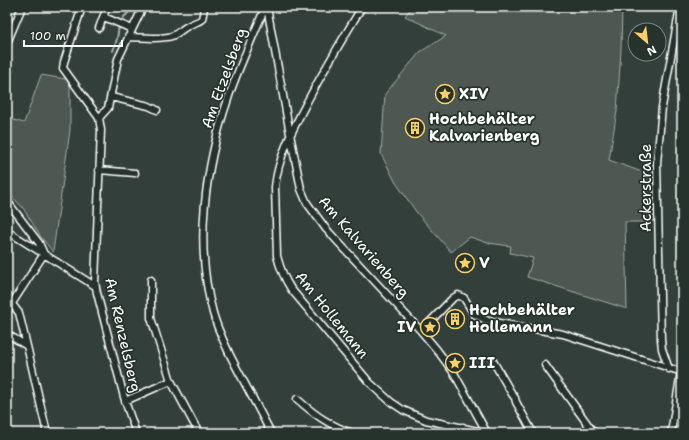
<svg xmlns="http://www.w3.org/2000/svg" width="689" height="440" font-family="'Shantell Sans',sans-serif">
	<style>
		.green { fill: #4d5853; stroke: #a6aca9 }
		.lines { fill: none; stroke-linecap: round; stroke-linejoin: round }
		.stream { stroke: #abb0ae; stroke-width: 2 }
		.minor-casing { stroke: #fff; stroke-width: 9 }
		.minor { stroke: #26332d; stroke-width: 6 }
		.labels { text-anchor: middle; stroke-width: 3.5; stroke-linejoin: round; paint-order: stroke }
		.street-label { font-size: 15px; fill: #fff; stroke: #26332d }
		.poi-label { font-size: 15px; font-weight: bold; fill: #fff; stroke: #26332d; text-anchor: start }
	</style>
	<rect width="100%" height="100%" fill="#333f3a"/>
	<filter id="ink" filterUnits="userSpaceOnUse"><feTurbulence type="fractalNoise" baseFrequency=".025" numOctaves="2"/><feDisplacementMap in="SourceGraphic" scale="8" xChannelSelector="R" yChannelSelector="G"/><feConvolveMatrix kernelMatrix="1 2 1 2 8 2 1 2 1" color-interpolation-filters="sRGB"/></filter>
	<g filter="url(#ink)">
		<path class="green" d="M412 7H622L621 50 617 111 609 160 653 176V222H625L627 309 527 277 533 258 510 253 511 246 488 243 470 237 451 252 417 213 396 183 381 154 385 94 420 52 446 36 405 16Z
			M41 75 66 79 70 85V130L53 252 41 237 23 208 7 191V118L24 123Z"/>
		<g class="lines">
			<path class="stream" d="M122 21 123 18 134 7
				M113 51 117 39 119 26"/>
			<g class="minor-casing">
				<path id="minor" d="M82 7 64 62 63 68 99 118
					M265 7C253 38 238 68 228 99 205 167 194 244 213 313 217 328 224 342 230 355 243 381 258 407 271 433
					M267 7 290 134 301 189 307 203 326 229 421 331 437 350 454 373 487 433
					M362 7C343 38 324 70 307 102 293 129 278 157 275 187L277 256C280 268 284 278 291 289L369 382 391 402 403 410 426 420 487 433
					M104 17 132 29
					M99 28 107 7
					M128 37C142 37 159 40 172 36 178 34 183 28 188 26 202 18 202 25 204 7
					M7 43 22 7
					M7 68 9 71 7 78
					M111 97 149 106 157 110
					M99 170 135 173
					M7 201 39 243 44 254
					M7 231 95 286
					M151 280V318L171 381 199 433
					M12 304 19 313 27 346
					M7 311 44 254
					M421 331 453 298 458 295 464 298 474 314 488 321 563 334 682 372
					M7 334 27 346 47 433
					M493 361 512 394 515 398 516 402 533 433
					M545 365 594 433
					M669 369 662 349 661 340 657 163 662 107 680 7
					M297 399C315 415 329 425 352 433
					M125 401 171 381
					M136 433 125 401 97 293 95 282 101 130 99 118 108 108 118 59 143 7
					M457 433 463 427
					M671 433 681 372"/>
			</g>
			<use href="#minor" class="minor"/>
		</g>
	</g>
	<defs>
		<g id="sight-ring" transform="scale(1)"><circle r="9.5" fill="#26332d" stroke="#ffd166" stroke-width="1.5"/><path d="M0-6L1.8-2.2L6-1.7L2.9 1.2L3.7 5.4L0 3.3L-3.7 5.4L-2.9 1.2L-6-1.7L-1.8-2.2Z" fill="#ffd166"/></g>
		<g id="building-ring" transform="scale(1)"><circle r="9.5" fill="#26332d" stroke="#ffd166" stroke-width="1.5"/><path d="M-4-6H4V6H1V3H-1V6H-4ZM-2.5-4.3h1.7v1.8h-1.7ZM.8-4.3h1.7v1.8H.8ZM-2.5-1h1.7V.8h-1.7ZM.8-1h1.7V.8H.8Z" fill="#ffd166"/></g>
	</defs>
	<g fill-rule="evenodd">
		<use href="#sight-ring" x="445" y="94"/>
		<use href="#building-ring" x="415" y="128"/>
		<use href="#sight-ring" x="465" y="263"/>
		<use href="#building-ring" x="455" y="319"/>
		<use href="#sight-ring" x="430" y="327"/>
		<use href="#sight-ring" x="455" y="363"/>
	</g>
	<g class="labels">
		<g class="street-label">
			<text transform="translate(224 78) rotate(-70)" y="5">Am Etzelsberg</text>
			<text transform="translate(646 188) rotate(-90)" y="5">Ackerstraße</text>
			<text transform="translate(364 247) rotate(49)" y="5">Am Kalvarienberg</text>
			<text transform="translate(332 315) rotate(51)" y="5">Am Hollemann</text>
			<text transform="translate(123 335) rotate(77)" y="5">Am Renzelsberg</text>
		</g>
		<g class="poi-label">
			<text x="459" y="99">XIV</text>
			<text x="429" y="124">Hochbehälter<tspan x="429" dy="17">Kalvarienberg</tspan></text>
			<text x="479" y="268">V</text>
			<text x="469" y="315">Hochbehälter<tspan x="469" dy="17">Hollemann</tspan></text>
			<text x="416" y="332" text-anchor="end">IV</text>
			<text x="469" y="368">III</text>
		</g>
	</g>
	<rect width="689" height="440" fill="none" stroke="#26332d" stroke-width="24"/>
	<rect x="12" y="12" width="665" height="416" fill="none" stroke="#fff" stroke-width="1.5" filter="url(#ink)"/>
	<g transform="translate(647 42) rotate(152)"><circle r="19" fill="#26332d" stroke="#7d8581"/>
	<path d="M0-3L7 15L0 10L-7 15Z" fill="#ffd166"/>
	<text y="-6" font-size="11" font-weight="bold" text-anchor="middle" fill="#ffffff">N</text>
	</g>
	<path d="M24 40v6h98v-6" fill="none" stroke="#ffffff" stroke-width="2"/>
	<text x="30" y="40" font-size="12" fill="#ffffff" stroke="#26332d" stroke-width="3" paint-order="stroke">100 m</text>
</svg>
